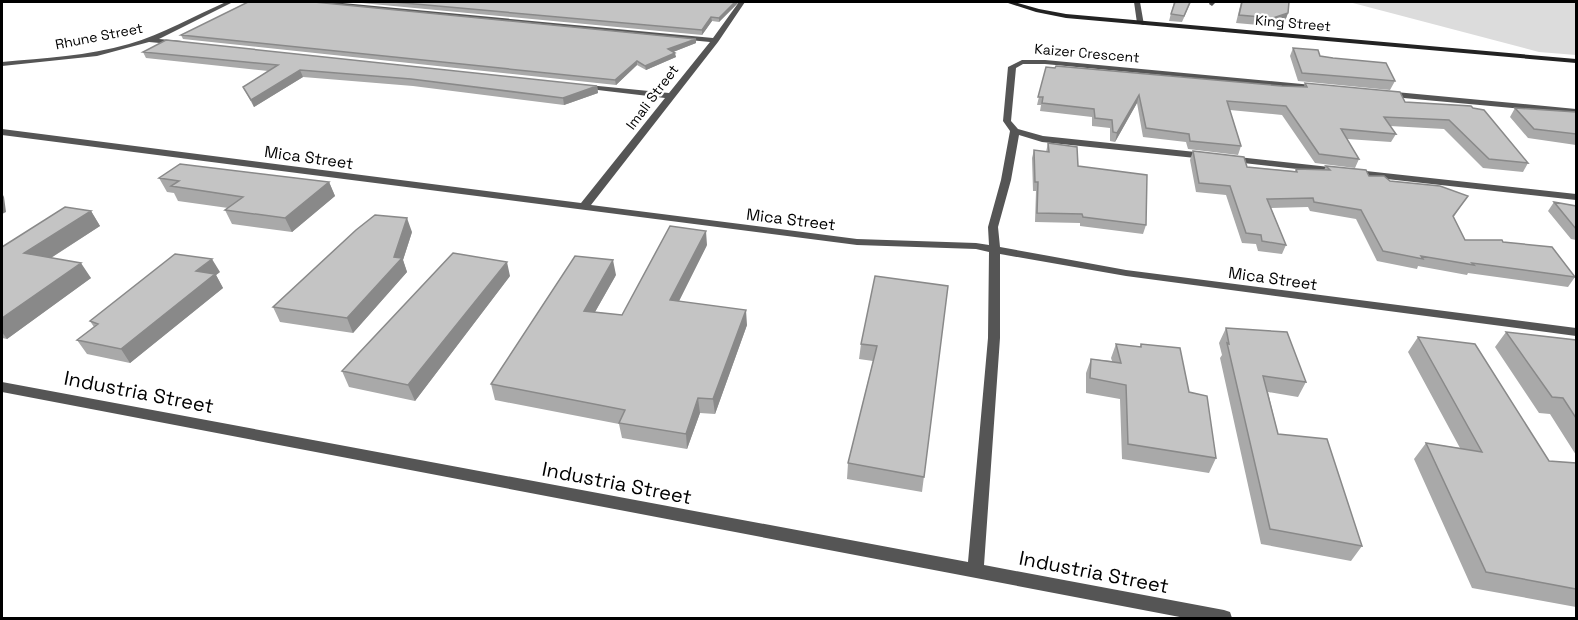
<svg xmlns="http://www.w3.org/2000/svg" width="1578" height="620" font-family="'Space Grotesk',sans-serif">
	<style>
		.green { fill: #dcdcdc }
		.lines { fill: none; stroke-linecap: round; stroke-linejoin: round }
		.street { fill: #555; fill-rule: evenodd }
		.secondary { fill: #222; fill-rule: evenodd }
		.wall { fill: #a9a9a9 }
		.shaded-wall { fill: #898989 }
		.building { fill: #c4c4c4; stroke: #898989; stroke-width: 1.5 }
		.labels { text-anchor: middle; stroke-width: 4.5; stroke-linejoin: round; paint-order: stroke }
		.far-street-label { font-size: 14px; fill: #000; stroke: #fff }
		.street-label { font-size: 16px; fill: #000; stroke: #fff }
		.near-street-label { font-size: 20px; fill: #000; stroke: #fff }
	</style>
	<rect width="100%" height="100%" fill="#fff"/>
	<path class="green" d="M1349 2H1576V55L1539 52Z"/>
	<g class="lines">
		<path class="street" d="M226 2H233L159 39 182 41V45L149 42 97 56 2 66V62C44 58 88 56 129 44 163 34 194 16 226 2Z
			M313 2H332L713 38 739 2H745L718 42 591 205 857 239 976 243 989 245 988 227 1001 180 1010 131 1003 121 1008 67 1022 60H1045L1323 86V90H1320L1045 64H1023L1016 68 1011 121 1018 129 1043 136 1205 153 1210 156 1205 159 1042 142 1019 135 1011 180 998 227 1000 247 1126 270 1576 328V336L1126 276 1000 254V338L984 565 1224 610 1230 612 1232 618H1185L2 392V382L968 562 988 338 989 252 976 249 857 245 2 135V129L581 203 665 98 581 88H578V84L669 93 710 42 316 4Z
			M1134 2H1140L1144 25 1137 23Z
			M1210 2H1216L1212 6 1209 4Z
			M1385 91 1576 109V114L1382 96 1381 94Z
			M1229 156 1576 194V200L1226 161V157Z"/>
		<path class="secondary" d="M1005 2H1014L1039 9 1066 14 1576 59V63L1066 18 1036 12Z"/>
	</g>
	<path class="wall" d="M314 2 696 43 673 52 676 57 646 70 637 65 616 85 183 39 181 35Z
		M351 2H739L719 22 712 21 702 35Z
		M1174 2H1191L1182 22 1169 21Z
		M1241 2H1289L1288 13 1285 21 1270 26 1236 23Z
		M1293 48 1320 56 1395 81 1390 90 1298 81 1290 56Z
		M143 52 597 86 598 93 564 105 413 86 303 77 254 107 243 87 268 71 146 58Z
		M1046 67 1282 86 1304 87 1305 83 1405 102 1471 106 1528 163 1523 172 1483 168 1444 129 1390 126 1396 134 1391 142 1347 139 1359 159 1355 168 1315 163 1282 115 1230 110 1241 146 1238 155 1188 149 1186 142 1143 137 1137 103 1115 142 1110 141V128L1092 126V117L1040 111 1041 105H1037Z
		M1515 108 1576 112V145L1528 138 1510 117Z
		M1048 143 1078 166 1146 225 1143 234 1080 226V223L1035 222 1036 191H1033L1032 158 1034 150 1046 152Z
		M1193 151 1247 167 1295 171 1296 169 1324 170 1326 166 1390 181 1468 196 1453 218 1465 240 1503 242 1575 277 1568 287 1468 273 1467 275 1418 266 1417 269 1377 261 1356 219 1310 211 1308 207 1271 208 1286 245 1282 254 1258 251 1256 244 1242 243 1226 195 1196 192 1190 160Z
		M159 178 329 182 335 196 292 232 232 224 225 210 228 208 178 201 174 193 167 192Z
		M1554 202 1576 206V240L1571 239 1548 211Z
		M91 211 100 226 51 258 91 278 7 339 2 338V247Z
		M412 232 403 260 407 272 353 333 280 322 273 307Z
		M707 245 679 301 747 325 715 414 700 413 687 449 622 438 619 424 495 400 491 384 616 275 595 312 622 315Z
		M220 272 216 275 223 288 130 363 87 354 77 340 94 327 90 321Z
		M510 276 415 401 349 387 342 371Z
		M948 286 922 492 847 479 848 463 873 361 859 359 861 344Z
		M1226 328 1306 382 1298 397 1268 392 1278 434 1362 546 1351 561 1261 544 1220 358 1222 355 1219 343Z
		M1506 332 1576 340V455L1550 414 1539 413 1495 347Z
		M1418 337 1549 461 1576 463V607L1472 588 1414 459 1426 443 1460 448 1408 352Z
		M1116 344 1140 347 1141 344 1189 392 1216 458 1209 473 1122 459 1120 399 1086 393V373L1091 359 1112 361 1111 358Z"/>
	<path class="shaded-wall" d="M735 2H739L719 22V18Z
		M1288 13 1285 21 1270 26 1273 18Z
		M711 17 712 21 702 35V30Z
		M696 39V43L668 54V49Z
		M675 53 676 57 646 70 645 66Z
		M637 61V65L616 85 615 80Z
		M300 70 303 77 254 107 251 100Z
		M597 86 598 93 564 105 563 98Z
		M1139 95 1137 103 1115 142 1117 133Z
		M329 182 335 196 292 232 285 218Z
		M2 193 4 197 6 212 2 214Z
		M91 211 100 226 35 268 24 253Z
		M407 218 412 232 403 260 407 272 353 333 347 318 394 257Z
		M706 231 707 245 672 315 670 300Z
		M212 259 220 272 216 275 223 288 130 363 121 349 196 271Z
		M613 260 616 275 587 326 584 311Z
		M507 262 510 276 415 401 408 385Z
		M81 263 91 278 7 339 2 332V318Z
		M746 310 747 325 715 414 713 399Z
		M698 398 700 413 687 449 686 434Z"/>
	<path class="building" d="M248 2H314L696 39 668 49 675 53 645 66 637 61 615 80 181 35Z
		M393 2H735L719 18 711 17 702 30Z
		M1175 2H1190L1184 16 1171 14Z
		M1242 2H1289L1288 13 1273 18 1239 15Z
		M166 40 597 86 563 98 411 79 300 70 251 100 243 87 278 65 143 52Z
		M1293 48 1318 50 1320 56 1333 58 1386 63 1395 81 1302 73Z
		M1056 66 1282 86 1307 87 1305 83 1400 92 1405 102 1471 106 1473 108 1484 110 1528 163 1489 159 1449 120 1384 117 1396 134 1341 129 1359 159 1319 154 1286 106 1227 101 1241 146 1190 141 1189 134 1146 128 1139 95 1117 133 1113 132 1112 120 1095 118 1094 109 1042 103 1043 97H1038L1046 67 1055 68Z
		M1515 108 1576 112V134L1534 129Z
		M1048 143 1077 147 1078 166 1147 175 1146 225 1083 217 1082 214 1037 213 1038 182H1035L1034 150 1049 152Z
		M1193 151 1244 157 1247 167 1297 172 1296 169 1330 170 1326 166 1366 170 1369 176H1384L1390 181 1440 186 1468 196 1453 216 1465 240H1502L1503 242 1552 247 1575 277 1472 263 1474 265 1421 256 1423 259 1383 251 1361 210 1314 202 1313 198 1267 199 1286 245 1262 241 1261 235 1246 233 1230 186 1199 183Z
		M180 164 329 182 285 218 225 210 243 197 171 186 179 181 159 178Z
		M1554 202 1576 206V229Z
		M65 207 91 211 24 253 81 263 2 318V247Z
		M375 215 407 218 394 257 402 258 347 318 273 307 356 230Z
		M670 226 706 231 670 300 746 310 713 399 698 398 686 434 619 423 625 410 491 384 575 256 613 260 584 311 622 315Z
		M453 253 507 262 408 385 342 371Z
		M175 254 212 259 196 271 215 274 121 349 77 340 98 324 90 321Z
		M875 276 948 286 924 477 848 463 877 346 861 344Z
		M1226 328 1287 332 1306 382 1263 376 1278 434 1327 439 1362 546 1270 529 1227 343 1229 344Z
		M1506 332 1576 340V418L1563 398 1552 397Z
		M1418 337 1475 344 1549 461 1576 463V589L1486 572 1426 443 1482 452Z
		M1116 344 1141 347V344L1180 348 1189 392 1207 396 1216 458 1128 444 1126 385 1090 378 1091 359 1121 363Z"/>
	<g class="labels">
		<g class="far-street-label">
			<text transform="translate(1293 23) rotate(5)" y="5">King Street</text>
			<text transform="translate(99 36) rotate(-11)" y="5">Rhune Street</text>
			<text transform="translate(1087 53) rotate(5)" y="5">Kaizer Crescent</text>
			<text transform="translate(652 97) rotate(-53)" y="5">Imali Street</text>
		</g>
		<g class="street-label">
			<text transform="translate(309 157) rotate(8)" y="6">Mica Street</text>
			<text transform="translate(791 219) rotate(7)" y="6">Mica Street</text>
			<text transform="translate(1273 278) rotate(8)" y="6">Mica Street</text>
		</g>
		<g class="near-street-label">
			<text transform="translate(139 392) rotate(11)" y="7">Industria Street</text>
			<text transform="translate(617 483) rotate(11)" y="7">Industria Street</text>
			<text transform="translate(1094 572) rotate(11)" y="7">Industria Street</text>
		</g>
	</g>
	<rect width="1578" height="620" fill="none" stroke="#000000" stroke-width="6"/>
</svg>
